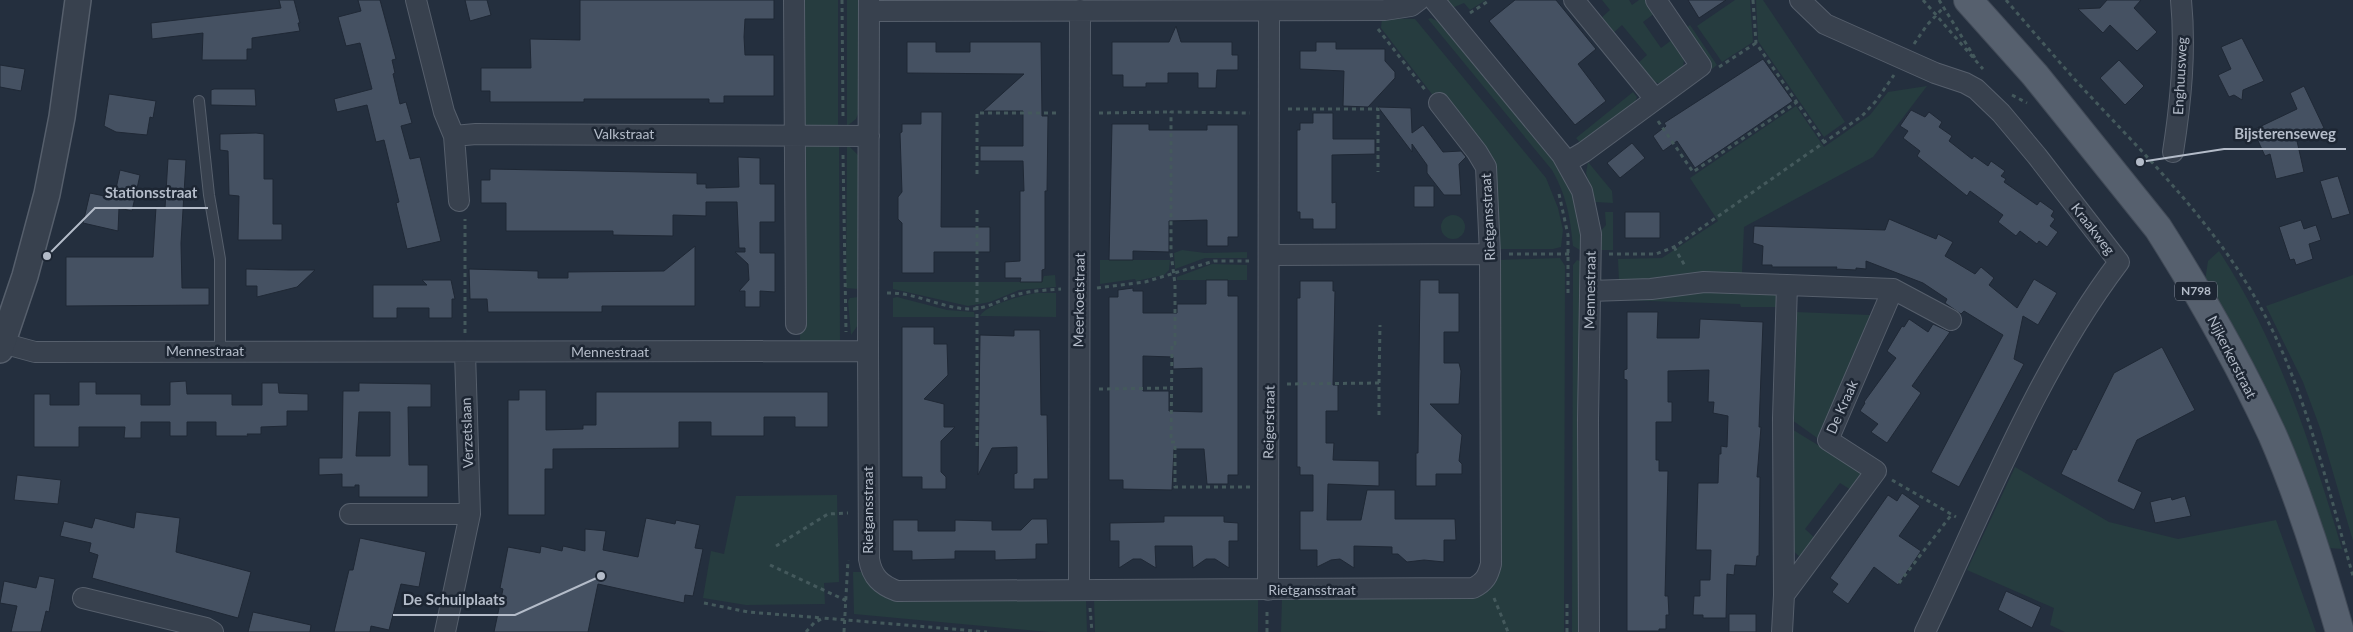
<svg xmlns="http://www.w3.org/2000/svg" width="2353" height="632" font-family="Lato,sans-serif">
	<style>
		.green { fill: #263c3f }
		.building { fill: #455162; stroke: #1f2835; fill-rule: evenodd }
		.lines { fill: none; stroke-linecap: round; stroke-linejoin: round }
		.service-casing { stroke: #565f6c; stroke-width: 12 }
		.minor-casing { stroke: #565f6c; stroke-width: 22 }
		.tertiary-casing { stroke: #565f6c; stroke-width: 28 }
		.primary-casing { stroke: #414a57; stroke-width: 30 }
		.path { stroke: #44595c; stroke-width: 3; stroke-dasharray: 4 4; stroke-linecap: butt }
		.service { stroke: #38414e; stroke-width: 10 }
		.minor { stroke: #38414e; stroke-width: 20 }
		.tertiary { stroke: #38414e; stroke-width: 25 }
		.primary { stroke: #56606e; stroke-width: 28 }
		.labels { text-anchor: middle; stroke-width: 5; stroke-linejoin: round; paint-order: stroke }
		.shield { fill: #1d2633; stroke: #878f9c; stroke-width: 1 }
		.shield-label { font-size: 12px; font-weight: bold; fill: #b4bcc9 }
		.street-label { font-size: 14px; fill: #b4bcc9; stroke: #1d2633 }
		.leader { fill: none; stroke: #b4bcc9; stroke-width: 2 }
		.callout-dot { fill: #b4bcc9; stroke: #1d2633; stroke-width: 2 }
		.callout-label { font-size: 15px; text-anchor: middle; font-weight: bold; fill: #b4bcc9; stroke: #1d2633; stroke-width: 5; stroke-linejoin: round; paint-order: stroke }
	</style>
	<rect width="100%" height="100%" fill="#242f3e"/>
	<path class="green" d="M800 0H838V127H810L802 122Z
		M847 0H859L858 114 856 119 847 126Z
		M1446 0H1486L1470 10 1464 3 1452 8Z
		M1602 0H1629L1632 5 1639 0H1647L1655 13 1643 22 1661 48 1673 39 1684 58 1683 69 1661 84 1654 82 1636 65 1647 55 1622 25 1611 35 1599 20 1610 10Z
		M1735 0H1750L1753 42 1722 62 1697 26Z
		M1756 0H1763L1845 122 1824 137 1758 41Z
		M1382 18 1415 19 1546 178 1558 208 1563 230 1561 247 1553 249H1497L1496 166 1443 98 1438 102 1381 28Z
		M1431 18 1441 23 1549 151 1567 180 1576 204 1580 224V250L1573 246C1570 216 1567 197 1552 170L1428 19Z
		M1690 25 1717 65 1712 69 1685 29Z
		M1927 86 1873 157 1744 227 1742 273 1684 274 1619 282 1618 259 1662 258 1718 221 1690 178 1796 106 1824 147 1870 115 1888 92Z
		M1633 92 1637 97 1635 102 1582 145 1576 138Z
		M810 143 839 144 840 341 800 342 801 160 803 150Z
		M847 144 858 155V289L846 288Z
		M1588 162 1612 191 1613 203 1595 202 1586 173Z
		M1605 212H1613V250H1599V233L1606 225Z
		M1441 227a12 12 0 1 1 24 0a12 12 0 1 1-24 0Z
		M1182 250 1205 253 1247 252V258H1205L1175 269 1174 253Z
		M2219 251C2279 343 2311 445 2342 549L2329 548 2205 281 2208 261Z
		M1560 258 1565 266 1564 632H1281L1282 598H1466C1479 597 1487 593 1495 581L1498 260Z
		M1100 260H1170L1169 270 1164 275 1141 280 1136 281 1135 279 1100 284Z
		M1577 260 1580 261 1581 632H1572L1573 265Z
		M1212 264 1247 265V280H1177V277Z
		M1055 275 1056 287 1019 290 990 302 968 306 893 289V282H1042L1044 276Z
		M2353 275V541L2320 428 2303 382 2266 306Z
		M1700 291 1777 294V307H1741L1740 304 1619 300 1648 299Z
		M1036 293H1056V317L980 316C985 305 1024 295 1036 293Z
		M859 297 858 325 851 335 848 301 850 298Z
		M897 297 947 310 974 312 975 317H893V298Z
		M1796 312 1870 315 1820 440 1792 420Z
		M1790 428 1862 472 1851 490 1840 483 1805 529 1817 540 1807 552 1799 556 1793 551Z
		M2015 467 2109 522 2178 539 2276 520 2316 632H2065L2050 625 2054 608 1967 570Z
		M837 495 839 582 824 583 825 604 746 605 703 598 711 551 724 554 736 496Z
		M853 572H863C872 587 878 595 895 599H1086L1087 632H1049L854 614Z
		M1094 598 1258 599V632H1095Z"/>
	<path class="building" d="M279 0H294L300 23H298L300 31 252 38V49H247V60H202L203 33 152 39 151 23 281 8Z
		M358 0H380L396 59 392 60 395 73 393 74 400 104 406 102 412 123 401 126 410 159 420 157 441 241 407 249 396 203 399 202 384 140 376 142 367 105 337 112 334 99 372 89 360 43 346 46 338 17 361 11Z
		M465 0H487L491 15 470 21Z
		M580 0H774V19H745L744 37 745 55H774V96H724V103H709V99H584V102H490V91H481V68H531L530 39 580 40Z
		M1515 0H1556L1596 49 1578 64 1606 101 1575 125 1489 21Z
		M1688 0H1726L1699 18Z
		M2107 0H2141L2134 8 2157 32 2137 51 2110 25 2103 33 2078 9 2100 8Z
		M1176 26 1181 42H1232V55H1238V70H1217L1216 88H1198V73H1168V83H1146V87H1123V75H1112V42H1169Z
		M2242 38 2264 81 2243 90 2242 100 2234 95 2229 97 2218 75 2231 69 2221 47Z
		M907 42H936V52H970V42H1041L1042 116H1048L1047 191H1045V269L1042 270V282H1020L1021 278H1005V262L1020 261V191H1024L1023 161H980V146H1023V111H983L1024 74 907 73Z
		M1316 42H1336V49H1385V61L1395 72V78L1368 107 1343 106 1344 71 1300 69V51H1316Z
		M1763 59 1793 101 1695 168 1677 141 1663 151 1653 136 1666 126 1664 123Z
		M2119 60 2144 86 2125 105 2100 78Z
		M0 65 25 69 21 91 0 87Z
		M2304 86 2324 128 2297 141 2304 172 2276 179 2270 154 2265 156 2253 130 2297 109 2290 93Z
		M214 89H255L256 106 211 105V90Z
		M109 94 156 101 153 118 150 117 147 135 116 132 104 126Z
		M1378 107 1411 108 1412 133 1423 125 1443 152 1461 151 1466 157 1459 164 1461 195H1444L1427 173V165L1412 144V152Z
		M1911 110 1925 117 1929 112 1942 122 1939 127 1952 136 1949 141 1972 159 1974 156 1988 166 1991 161 2005 171 2001 176 2006 179 2004 182 2037 205 2040 201 2054 211 2051 216 2055 219 2050 226 2058 232 2047 247 2039 241 2037 244 2020 231 2016 236 1998 222 2003 215 1970 191 1967 196 1917 156 1920 151 1903 138 1908 131 1900 126Z
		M921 112H942L941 227H990V252H934V273H902V223L898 219V197L902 192 900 133 902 132V124H921Z
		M1313 113H1333V139H1375V154L1332 155V203L1336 202V229H1313V219H1300V212H1297V130H1300V123H1313Z
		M1112 124H1149V130H1207V125H1238V237H1228V246H1207V220L1169 221V252L1133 251V260H1109Z
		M256 133 264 134V179H273V224H282V240H238L239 196 229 195 228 151 220 150V134Z
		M1632 143 1645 158 1620 178 1607 163Z
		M738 157 760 158V184H775V222H760V253H775V292L760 291V307H745V291H739L749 280 748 264 735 252H745V248H739L737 202H706V216L673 215V236L613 235V231H506V203H481V180H490V169L697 173V184H706V188L739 187Z
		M168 159 186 160 181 243 182 288H209V305L66 306V257H153L156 207 165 208Z
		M120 170 140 175 132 211 119 208 118 231 83 223 90 193 114 198Z
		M2338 176 2350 214 2332 219 2320 181Z
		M1414 186H1434V207H1414Z
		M1625 212H1660V238H1625Z
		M1889 219 1936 239 1938 234 1953 242 1945 256 1975 274 1981 267 1994 278 1989 285 2017 308 2034 279 2057 293 2038 325 2023 316 2014 359 2024 364 1959 487 1931 472 2003 335 1964 311 1961 314 1945 303 1947 299 1923 283 1866 261V269L1856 268V270L1836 269 1837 267H1772V265H1762L1763 246 1753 243 1754 226 1885 230Z
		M2301 220 2304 229 2316 225 2321 240 2309 244 2313 259 2296 265 2294 259 2290 260 2279 227Z
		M695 246V306H602V312H488L487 299H470L469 269 538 271V278H568V272L664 271Z
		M246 269 290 270H315L297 287 257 297V286H246Z
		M422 280H451L455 299H452V318H429V308H397V318H373V285H427Z
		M1206 280H1228V296H1238V475H1228V484H1207L1204 449H1174L1172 490 1123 489V480H1109V297H1118V290L1133 288V291H1143V313H1177V304H1206ZM1143 356 1173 357V369L1202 368V412L1169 411V391H1143Z
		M1420 280H1439V293H1459V332H1444V363H1459L1461 371 1459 404H1430L1462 435 1459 461 1462 464V474H1436V486H1416V453H1418Z
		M1300 281H1333V291H1335L1333 385H1338V411H1326V443H1334L1333 460 1379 461V486L1328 484 1327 520H1361L1367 490H1395V519H1455L1456 540H1444V562L1424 560 1407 562 1398 554H1392V547L1354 546V568L1340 559 1331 560 1317 567V550H1300V511H1313V475H1300V467H1297V298H1300Z
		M1627 312H1658L1657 338H1699L1700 319 1763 322 1759 427H1761L1757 477H1760L1759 556H1757L1756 566 1735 565 1734 575 1727 574 1726 618H1703V615H1693L1694 596H1700V580H1710L1711 550H1696L1698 483H1718L1719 454H1721V446L1727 447 1728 416 1713 413 1714 402H1708L1709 370 1668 371V402H1672V422H1656V460H1659V471H1668L1665 596H1668L1669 615H1666V629H1659V631H1627V380L1624 379V370L1627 369Z
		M1909 319 1928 332 1933 324 1950 332 1912 386 1921 393 1887 443 1871 432 1878 424 1860 411 1865 403 1864 402 1896 358 1887 351 1902 326 1904 327Z
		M902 327H934V344H947L948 375 924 399 944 404V427H955L941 441V472L946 477V489H922V477H902Z
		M1014 330H1040L1041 415H1047L1048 479H1034V489H1014V474L1017 473V447L992 448 978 475 980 335 1014 336Z
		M2162 347 2195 410 2137 440 2118 481 2142 492 2134 510 2061 474 2073 449 2076 450 2114 373Z
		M186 381 187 394H232V405H262V383H278L279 393 308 394V411H287V426L261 427V434H247L248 436H216V422H187V436H170V422H141V438H124L125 427H79V447H34V394H50V405H79V382H96V394H141V405H170V382Z
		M359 383 431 384V407H408L409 465H428V497H359V485H355V487H342V474L319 475V458H342L343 391H359ZM359 412H390V456H356Z
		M519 390H546V430L583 429V425H596V392H828V427H795V417H764V436H711V422H679V448L553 449V469H545V515H508V400H519Z
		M17 475 61 480 58 504 14 500Z
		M1902 493 1920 506 1899 536 1921 551 1898 585 1874 567 1848 604 1832 592 1838 584 1830 578 1888 495 1897 501Z
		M2185 496 2191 516 2155 523 2150 502 2171 497 2172 500Z
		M136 512 180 518 176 552 251 572 238 618 92 578 98 555 89 552 91 543 60 536 64 521 92 528 95 518 134 528Z
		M1164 516H1224V522L1238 523V541H1229V568L1215 559H1206L1193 568 1192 546H1155L1156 568 1141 559H1133L1119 568V541H1110V523L1164 522Z
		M646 518 675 524 676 520 700 525 695 548 703 549 693 596 685 595 684 603 598 584 588 632H494L503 589 500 588 508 547 540 553 541 546 562 551 563 546 585 551V529L606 531 603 550 638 557Z
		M1032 519H1047L1048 544H1036V559L995 560V551H955V559L912 560V551H893V520H918V531H955V520L992 521V530H1021Z
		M360 538 426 552 419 587 401 584 389 630 371 626 370 632H334L349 570H353Z
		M39 576 55 579 49 612 46 611 41 632H11L17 606 0 603 4 581 36 588Z
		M2006 591 2041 607 2032 628 1998 610Z
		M253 612 311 625 310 632H248Z
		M1729 614H1756V632H1729Z"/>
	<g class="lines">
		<g class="service-casing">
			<path id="service" d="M199 101 209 195 220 259V351"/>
		</g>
		<g class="minor-casing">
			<path id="minor" d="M416 0 444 112 454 136 459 201
				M794 0 796 324
				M1434 0 1562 155 1582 191 1591 234 1588 420 1589 632
				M1574 0 1655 99
				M1800 0 1825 24 1935 73 1965 83 1976 89 2001 113 2037 156 2119 262C2037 370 1983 510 1925 632
				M869 11 1385 10 1411 6 1419 0
				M454 136 476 134 869 136
				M2173 152C2181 101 2186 51 2181 0
				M1567 162 1584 152 1701 66 1656 0
				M1270 255 1490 254
				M1590 291 1651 289 1704 282 1787 285
				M2 343 35 352 868 351 869 0
				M868 351 869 559C872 577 881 585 897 591L1473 588C1485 582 1488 576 1491 564L1490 254 1486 167 1477 152 1439 103
				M350 514H470
				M1079 590 1080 10
				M1268 590 1269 11
				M1784 595 1876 471 1828 440 1893 289
				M83 598 206 628 213 632
				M445 632 470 514 465 352
				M1782 632 1784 595 1783 418 1787 285 1893 289 1951 320"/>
		</g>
		<g class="tertiary-casing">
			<path id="tertiary" d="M0 350 25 276 47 194 62 117 78 0"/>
		</g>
		<g class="primary-casing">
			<path id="primary" d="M1968 0 2035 75 2158 228C2200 294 2239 363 2272 434 2300 498 2321 565 2340 632"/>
		</g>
		<path class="path" d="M842 0 843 117
			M1753 0 1756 43 1824 142
			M1923 0 1983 69
			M1939 0 1975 58
			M2006 0C2030 28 2054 56 2078 83 2139 149 2203 211 2250 289 2303 376 2325 479 2353 576
			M1470 13 1490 0
			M1378 29 1426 91
			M1914 44 1927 25 1943 8
			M1719 67 1756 43
			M2012 95 2027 103
			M1288 109H1378V172
			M1099 113 1171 112
			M1658 121 1693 172 1797 102
			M843 155 846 332
			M977 174V113H1060
			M1559 194 1568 235V294
			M1674 247 1685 266
			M1509 254H1570
			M1609 254H1656L1674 247 1862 116 1876 101 1894 75
			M1097 288 1145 282 1214 261H1249
			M887 293C916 292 942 309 971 309 986 309 1000 300 1015 295 1029 291 1046 290 1061 289
			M465 333V219
			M1379 383 1380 325
			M1287 384 1379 383V419
			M1099 389 1171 388
			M977 446V207
			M1892 480 1956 517
			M1250 487H1175V442H1171L1172 344H1175V284L1171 253V112L1250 113
			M776 546 828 514 848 513
			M770 565 847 601
			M1899 583 1952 514
			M1494 598 1508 632
			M704 603 748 612 823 618
			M1090 608 1092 632
			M806 632 814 623 823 618 987 632
			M844 632 848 560
			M1267 632V608
			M1567 632V603"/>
		<use href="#service" class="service"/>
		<use href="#minor" class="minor"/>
		<use href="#tertiary" class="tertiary"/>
		<use href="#primary" class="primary"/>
	</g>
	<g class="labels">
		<rect class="shield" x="2175" y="281.5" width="42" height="19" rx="4"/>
		<g class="shield-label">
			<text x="2196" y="295">N798</text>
		</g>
		<g class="street-label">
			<text transform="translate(2180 76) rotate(-87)" y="5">Enghuusweg</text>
			<text x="624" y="139">Valkstraat</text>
			<text transform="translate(1488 217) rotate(-93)" y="5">Rietgansstraat</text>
			<text transform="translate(2093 229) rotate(52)" y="5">Kraakweg</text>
			<text transform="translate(1590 290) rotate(-89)" y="5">Mennestraat</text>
			<text transform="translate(1079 300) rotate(-89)" y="5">Meerkoetstraat</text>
			<text x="205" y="356">Mennestraat</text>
			<text x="610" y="357">Mennestraat</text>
			<text transform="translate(2232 357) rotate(63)" y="5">Nijkerkerstraat</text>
			<text transform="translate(1842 407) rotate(-66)" y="5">De Kraak</text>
			<text transform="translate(1269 422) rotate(-89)" y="5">Reigerstraat</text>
			<text transform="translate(467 433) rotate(-92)" y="5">Verzetslaan</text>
			<text transform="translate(868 510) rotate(-90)" y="5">Rietgansstraat</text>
			<text x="1312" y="595">Rietgansstraat</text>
		</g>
	</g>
	<path class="leader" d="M2140 162L2224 149H2346M47 256L95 208H208M601 576L515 615H393"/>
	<g class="callout-dot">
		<circle cx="2140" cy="162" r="5"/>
		<circle cx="47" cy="256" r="5"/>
		<circle cx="601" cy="576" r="5"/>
	</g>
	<g class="callout-label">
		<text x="2285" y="139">Bijsterenseweg</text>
		<text x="151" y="198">Stationsstraat</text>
		<text x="454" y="605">De Schuilplaats</text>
	</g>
</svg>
